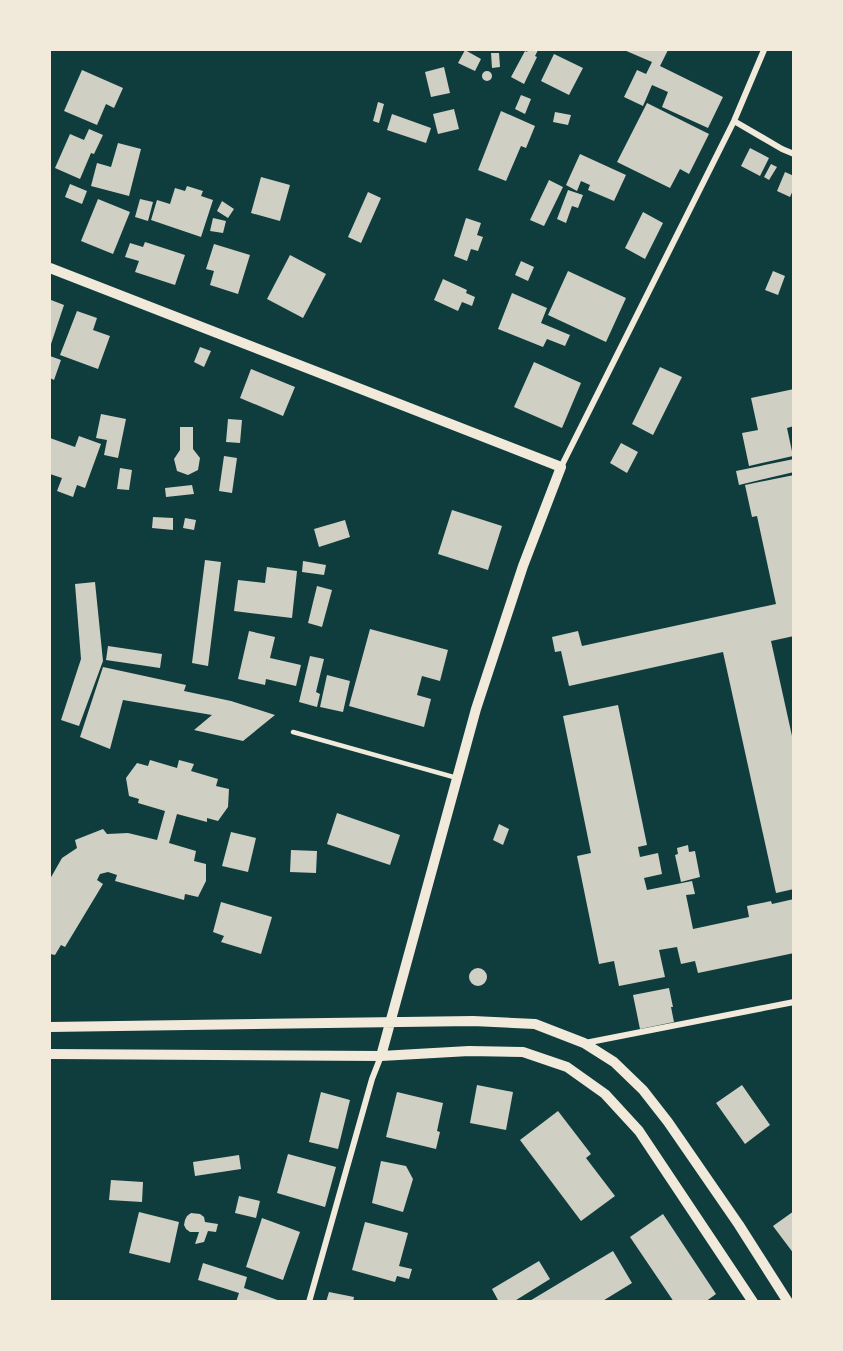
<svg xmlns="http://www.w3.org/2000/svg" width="843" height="1351" font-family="Montserrat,sans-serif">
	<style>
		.building { fill: #cfcfc3 }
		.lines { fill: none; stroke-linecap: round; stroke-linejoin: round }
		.service { stroke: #f1e9da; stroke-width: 4.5 }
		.minor { stroke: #f1e9da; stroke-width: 6 }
		.tertiary { stroke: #f1e9da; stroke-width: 10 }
	</style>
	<rect width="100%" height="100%" fill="#0f3d3e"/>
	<path class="building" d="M465 50 481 59 475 71 458 63Z
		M528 50H538L535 56 537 57 524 84 511 77 525 51 527 52Z
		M624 50H668L660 66 723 97 708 128 662 107 668 92 652 85 643 106 624 97 637 70 646 74 652 62Z
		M491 53H499L500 67 492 68Z
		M554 54 583 68 569 95 541 81Z
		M444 67 450 93 431 97 425 72Z
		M82 70 123 88 114 108 106 104 97 125 64 111Z
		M482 76a5 5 0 1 1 10 0a5 5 0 1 1-10 0Z
		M521 95 531 99 525 114 515 109Z
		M378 102 384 104 379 123 373 121Z
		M647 103 709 134 689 174 680 169 670 188 617 162Z
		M454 109 459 129 438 134 433 114Z
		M501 111 535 126 526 148 521 146 506 181 478 170Z
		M555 112 571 115 568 125 553 122Z
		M392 114 431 128 426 143 387 130Z
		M89 129 103 135 94 154 91 153 80 179 55 168 70 134 84 140Z
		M118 143 141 149 129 196 91 186 97 163 111 167Z
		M750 148 769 158 760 176 741 166Z
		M580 154 626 175 614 201 588 190 590 185 581 181 577 191 566 185Z
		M771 164 777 167 769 180 764 177Z
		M785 172 794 176V188L790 197 777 191Z
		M261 177 290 185 280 221 251 213Z
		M549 180 563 187 544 226 530 220Z
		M70 184 87 191 82 204 65 197Z
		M187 186 203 191 201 196 213 200 201 237 151 220 157 200 170 204 175 188 185 191Z
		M568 190 583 195 578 208 572 206 566 223 557 219Z
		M368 192 381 198 361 243 348 237Z
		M98 199 130 212 113 254 81 241Z
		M140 199 153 202 148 221 135 217Z
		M222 201 234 209 228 218 217 211Z
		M643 212 663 223 645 259 625 248Z
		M213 218 226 221 223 233 210 231Z
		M466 218 481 223 477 235 483 237 478 251 471 249 467 261 454 256Z
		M145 242 185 255 175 285 135 272 139 261 125 257 130 243 143 247Z
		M214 244 250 255 238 294 210 285 214 271 206 269Z
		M290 255 326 274 303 318 267 299Z
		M521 261 534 267 528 281 515 275Z
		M568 271 626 298 606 342 548 315Z
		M773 271 785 276 778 295 765 290Z
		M443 279 467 290 466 293 475 297 472 306 462 302 458 311 434 300Z
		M512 293 547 308 541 323 570 335 565 346 547 339 543 347 498 329Z
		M51 300 64 305 50 347V306Z
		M77 311 97 318 93 330 110 336 98 369 60 355Z
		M200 347 211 351 204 367 194 362Z
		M50 356 61 360 54 380 50 378Z
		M534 362 581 383 562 428 514 407Z
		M660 367 682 377 653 435 632 424Z
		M251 369 295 387 283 416 240 398Z
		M794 389V426L787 428 793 456 749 466 742 433 758 430 751 398Z
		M101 414 126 419 118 458 104 455 107 440 96 438Z
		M228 419 242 420 240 443 226 442Z
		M180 427H193V449L200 458 198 470 188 475 177 471 174 459 180 450Z
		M79 436 101 444 85 488 77 485 73 497 57 491 62 478 50 474V438L75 447Z
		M621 443 638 452 627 473 610 463Z
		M224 456 237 458 232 493 219 491Z
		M794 459V472L739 485 736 471Z
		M120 468 132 470 129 490 117 489Z
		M794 475V636L771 641 794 745V889L776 893 723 652 569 686 561 651 555 652 552 637 578 631 582 646 776 604 757 516 752 517 745 485Z
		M192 485 194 494 166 497 165 488Z
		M452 510 502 526 488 570 438 554Z
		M153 517 173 518V530L152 528Z
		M185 518 196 520 194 530 183 528Z
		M345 520 350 537 319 547 314 529Z
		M205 560 221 562 208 666 192 663Z
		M303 561 326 565 324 575 302 572Z
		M267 567 297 571 292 618 234 611 238 580 265 583Z
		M95 582 103 661 79 726 61 720 81 659 75 584Z
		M317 586 332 590 322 627 308 623Z
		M370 629 448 650 440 681 422 676 417 695 431 699 424 727 349 706Z
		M249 631 275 637 270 658 301 665 296 686 266 679 265 685 238 679Z
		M108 646 162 654 160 668 106 660Z
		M310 656 324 659 316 692 320 694 317 707 299 702Z
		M103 667 186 685 184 691 231 701 275 715 243 741 194 730 212 715 123 700 110 749 80 737Z
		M327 675 350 681 343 712 320 707Z
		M618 705 647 845 638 847 640 857 658 853 662 874 644 878 647 890 692 881 695 894 686 895 693 929 749 917 747 906 771 901 772 904 794 899V953L698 973 695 961 681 964 677 947 659 950 665 977 619 986 614 961 599 964 577 856 591 853 563 716Z
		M150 760 177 768 179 760 194 764 191 771 218 779 216 786 229 789 228 807 218 821 207 818V822L177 814 169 843 196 851 194 861 206 864V881L198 897 185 894 184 900 115 881 117 875 108 872 100 874 97 880 103 884 65 947 61 945 55 955 50 954V879L62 858 77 848 75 840 103 829 107 834 128 833 157 840 165 811 138 803 139 799 129 796 126 778 137 763 148 766Z
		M337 813 400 835 390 865 327 844Z
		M499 824 509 829 503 845 493 840Z
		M231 832 256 838 248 872 222 866Z
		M688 845 689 852 695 851 700 877 681 882 675 855 678 854 677 848Z
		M291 850 317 851 316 873 290 872Z
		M221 902 272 917 261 954 221 942 224 936 213 932Z
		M469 977a9 9 0 1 1 18 0a9 9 0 1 1-18 0Z
		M669 988 673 1007H671L674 1022 640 1029 633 995Z
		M477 1085 513 1092 506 1130 470 1123Z
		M742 1085 770 1125 745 1144 716 1103Z
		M321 1092 350 1100 338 1149 309 1142Z
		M397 1092 443 1103 437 1131 440 1132 436 1149 386 1137Z
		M558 1111 591 1154 586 1158 615 1196 581 1221 520 1140Z
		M288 1154 336 1167 325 1207 277 1193Z
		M239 1155 241 1169 195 1176 193 1162Z
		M381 1161 406 1166 413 1179 403 1212 372 1203Z
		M111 1180 143 1182 142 1202 109 1200Z
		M239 1196 260 1201 256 1218 235 1213Z
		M794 1211V1254L773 1226Z
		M139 1212 179 1222 170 1263 129 1253Z
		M191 1213 200 1214 204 1217 205 1222 218 1224 216 1232 208 1231 204 1242 195 1244 199 1232H190L186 1229 184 1225 185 1220 187 1216Z
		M663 1214 716 1294 705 1302H674L630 1237Z
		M262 1218 300 1232 283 1280 246 1267Z
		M365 1222 408 1233 399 1266 412 1269 409 1279 397 1276 395 1282 352 1270Z
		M613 1251 632 1283 601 1302H528Z
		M539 1261 550 1279 513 1302H499L492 1289Z
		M203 1263 247 1277 244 1288 283 1302H236L239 1293 198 1280Z
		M329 1292 354 1297 353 1302H326Z"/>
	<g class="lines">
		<path class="service" d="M293 732 457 778"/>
		<path class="minor" d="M734 121 782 149 794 154
			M561 467 734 121 764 50
			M585 1043 794 1002
			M309 1302 372 1079 381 1056"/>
		<path class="tertiary" d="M50 268 561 467 523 566 476 709 381 1056
			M50 1027 473 1021 535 1024 584 1043 614 1062 643 1090 668 1122 739 1225 788 1302
			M50 1054 381 1056 469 1051 523 1052 567 1067 605 1094 639 1131 753 1302"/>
	</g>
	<rect width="843" height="1351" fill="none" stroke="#f1e9da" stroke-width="102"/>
</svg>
